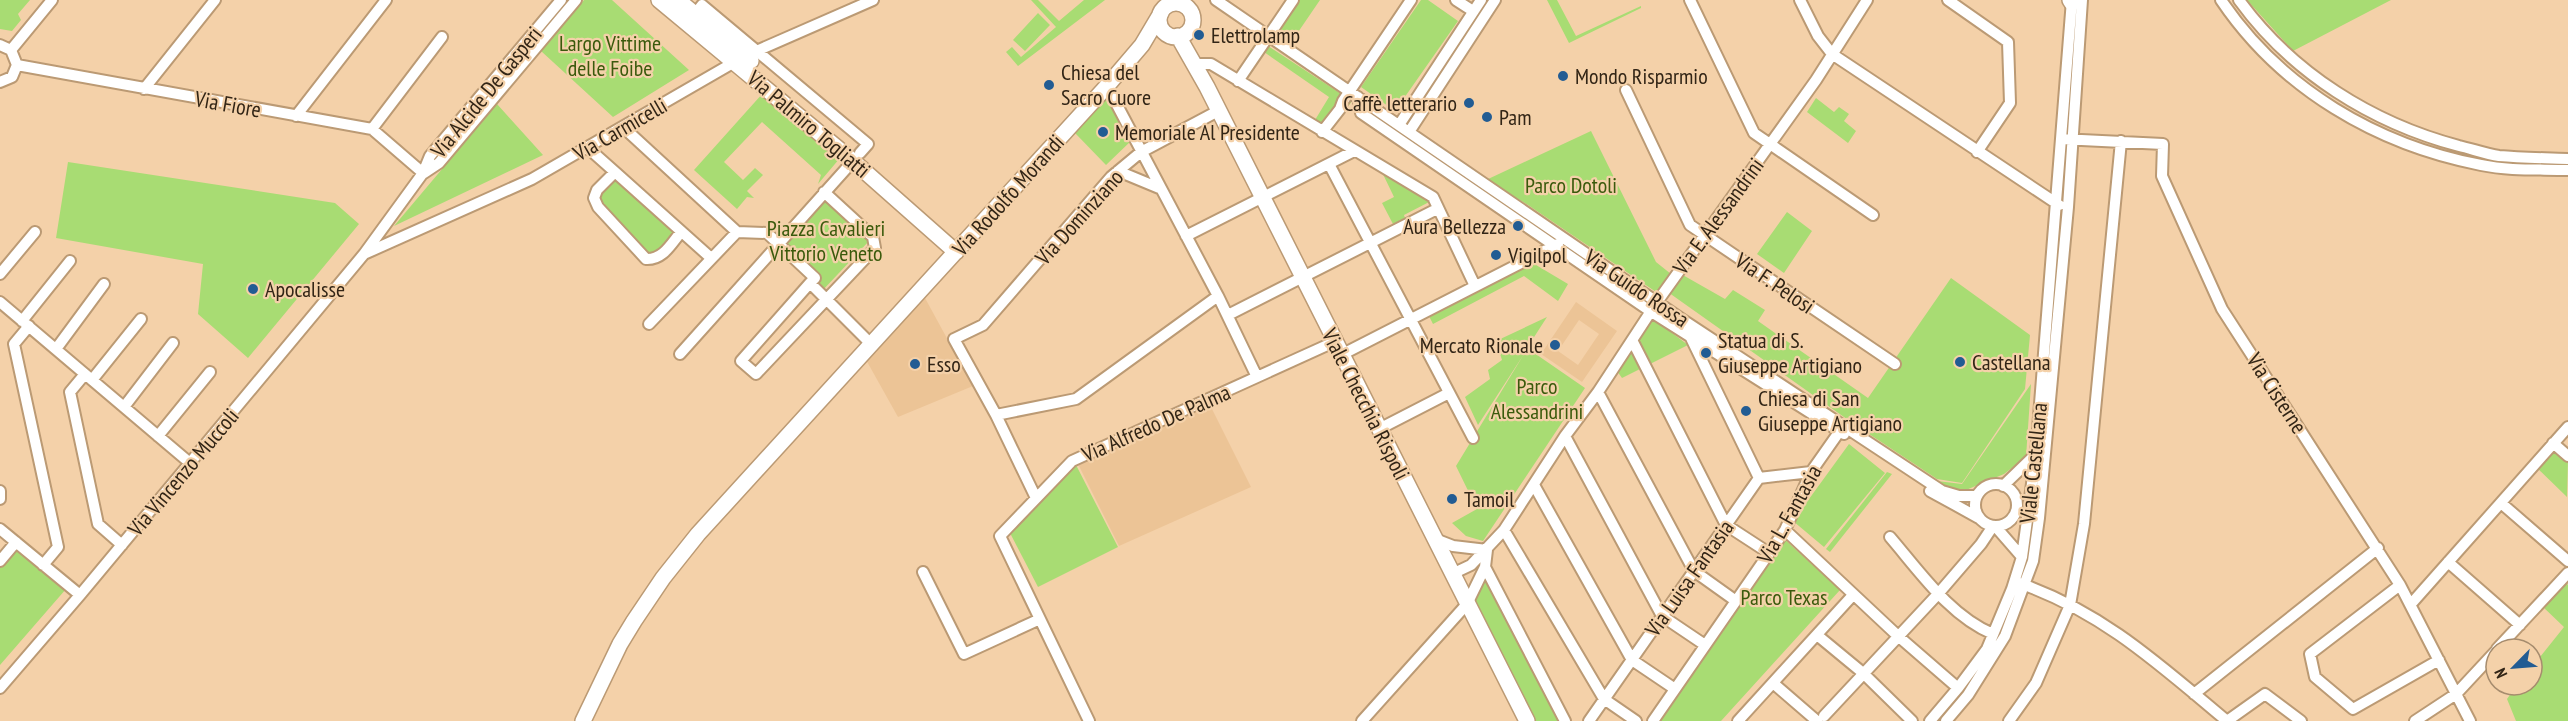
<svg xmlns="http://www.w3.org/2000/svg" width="2568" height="721" font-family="'PT Sans Narrow',sans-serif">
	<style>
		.built { fill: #ecc496; fill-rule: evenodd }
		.green { fill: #a8dc73 }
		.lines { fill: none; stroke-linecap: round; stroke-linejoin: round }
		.street-casing { stroke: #bb9a74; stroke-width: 14 }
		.secondary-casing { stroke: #bb9a74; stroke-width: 18 }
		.street { stroke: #fff; stroke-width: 10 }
		.secondary { stroke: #fff; stroke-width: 15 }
		.poi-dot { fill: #225c93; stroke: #f4d1a9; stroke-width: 2 }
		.labels { text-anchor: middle; stroke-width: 4.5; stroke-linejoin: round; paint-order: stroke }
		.poi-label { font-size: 22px; fill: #322516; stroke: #f4d1a9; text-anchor: start }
		.park-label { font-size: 22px; fill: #3a5a0c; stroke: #f4d1a9 }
		.street-label { font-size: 22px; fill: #322516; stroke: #f4d1a9 }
	</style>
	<rect width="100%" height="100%" fill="#f4d1a9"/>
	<path class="built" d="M925 298 973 386 898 417 865 358Z
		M1576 302 1617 331 1582 382 1541 354ZM1579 320 1599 334 1578 365 1558 351Z
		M1209 403 1251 487 1119 546 1077 462Z"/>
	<path class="green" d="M0 0H30L18 14 21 20 12 31 0 29Z
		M584 0H612L689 70 613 117 541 51Z
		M1031 0H1038L1059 21 1084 0H1105L1018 66 1006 52 1012 47 1021 57 1056 27Z
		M1296 0H1320L1292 41 1276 29Z
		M1421 0H1428L1458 21 1395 111 1361 87Z
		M1547 0H1557L1576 36 1641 6V8L1569 43Z
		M2247 0H2391L2293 51Z
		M1038 13 1050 25 1025 51 1013 40Z
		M1268 46 1352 101 1332 130 1315 120 1329 97 1264 52Z
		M763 93 840 158 818 184 821 175 762 122 724 162 743 180 755 168 763 175 747 191 754 198 747 197 737 209 694 170Z
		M1109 96 1132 140 1106 165 1075 133Z
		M1816 98 1834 112 1839 107 1849 114 1844 121 1856 131 1848 143 1807 112Z
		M497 104 543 155 394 226Z
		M1591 131 1656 262 1671 274 1659 294 1528 205 1486 180Z
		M68 162 335 203 359 224 248 358 198 314 203 264 56 238Z
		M1380 168 1433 200 1404 215 1405 218 1393 224 1382 203 1394 197Z
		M615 172 681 232 661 256 646 259 598 207 597 190Z
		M824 197 870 240 822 291 815 284 821 277 784 241Z
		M1787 212 1812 231 1784 273 1757 254Z
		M1531 262 1568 284 1558 301 1524 276 1433 324 1428 314Z
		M1681 274 1725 299 1733 290 1765 310 1758 321 1868 398 1951 278 2030 335 2025 389 1962 483 1937 479 1851 422 1665 290Z
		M1547 317 1527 348 1585 388 1483 541 1466 536 1452 523 1477 509 1456 466 1524 354 1478 425 1465 397 1490 379 1488 370 1502 360 1496 341Z
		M1651 317 1688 345 1622 378 1617 371Z
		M2031 384 2026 457 2004 474 1966 490 1954 491 1937 481 1962 484Z
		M1849 444 1885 473 1824 547 1793 521Z
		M2553 446 2568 460 2567 497 2535 466Z
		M1075 463 1118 547 1038 587 1009 531Z
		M1887 472 1892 474 1830 552 1826 549Z
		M1781 536 1840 590 1721 721H1653Z
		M16 548 66 589 0 665V568Z
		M1485 576 1562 721H1529L1471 605Z
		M2565 581 2568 585V721H2516L2507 699 2517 685H2532V667L2564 627 2542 606Z"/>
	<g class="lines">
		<g class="street-casing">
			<path id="street" d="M1216 0 1683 320 1942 491 1959 496H1977
				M1456 0 1473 11
				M1690 0 1754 133 1873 215
				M1800 0 1818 36 1832 54 2059 205
				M1948 0 2008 42 2010 103 1977 152
				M2221 0C2281 89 2377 145 2481 165 2510 171 2539 169 2568 170
				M2239 0C2292 73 2372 123 2459 146 2472 149 2486 154 2499 156 2522 158 2545 158 2568 159
				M691 19 702 5 868 144 860 153
				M0 45 11 50 17 65 12 77 0 82
				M11 50 52 0
				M1200 64H1211L1433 197 1475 286
				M17 65 372 129 423 173
				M1238 81 1293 0
				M1107 86 1218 296 1257 377
				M144 89 215 0
				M1626 90 1690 225 1895 364
				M1358 97 1361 113 1650 311 1844 434
				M296 116 386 0
				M1399 125 1481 0
				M623 127 737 232 767 233 815 278 810 283 871 344
				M372 129 442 37
				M1322 132 1340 109 1343 101 1411 0
				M1409 132 1495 0
				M2061 139 2163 144 2162 176 2222 309 2400 585 2470 721
				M588 148 615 172
				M1329 164 1473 438
				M1118 171 1159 188
				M424 173 439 163 576 0
				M681 232C671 244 663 260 646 259L598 207 594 198 597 190 615 172 711 258
				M1186 236 1354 151
				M364 254 532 179 745 56 873 0
				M0 274 35 232
				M810 283 741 361 756 374 875 248 873 237 824 192
				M0 302 190 463
				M1228 315 1437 209
				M22 321 70 261
				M649 324 737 232
				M29 326 14 344 58 547 43 565
				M1691 338 1759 478
				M1632 340 1726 525 1769 553
				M56 349 104 284
				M680 354 853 161
				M1341 355 1558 244
				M85 374 70 392 98 524 122 545
				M92 380 141 319
				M1598 392 1694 571 1736 601
				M124 407 173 343
				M996 415 1076 399 1218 296
				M1379 429 1449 393
				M158 436 210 372
				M1565 436 1662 616 1705 645
				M2553 443 2568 456
				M1975 505a21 21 0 1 1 42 0a21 21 0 1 1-42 0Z
				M1534 485 1632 660 1675 689
				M2003 486 2036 454
				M0 491V499
				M1930 491 1979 518
				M1036 498 996 415 954 339 983 325 1111 177 1141 152 1218 111
				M2501 503 2568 561
				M1995 526 2022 557
				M0 529 80 595
				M1504 530 1604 699 1636 721
				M1785 530 1898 636 1958 688
				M1890 537C1920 572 1950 616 1993 634
				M1435 539 1453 546 1487 550
				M0 561 16 542
				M2448 562 2520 625
				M1485 567 1565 721
				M923 572 964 654 1040 619
				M1452 574 1471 565 1504 530 1565 436 1598 392 1657 302 1816 80 1867 0
				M2019 583C2103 612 2161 666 2227 721
				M2400 585 2310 654 2315 677 2353 709 2439 660
				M2411 604 2568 427
				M1817 635 1863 673 1912 721
				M2497 649 2568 573
				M1773 683 1817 721
				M0 688 80 595 364 254 423 173 430 156 561 0
				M2194 694 2378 548
				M1824 716 1938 594 1981 544 1993 526
				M1089 721 1000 536 1072 461 1334 342
				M1362 721 1467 604 1485 567 1487 550
				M1589 721 1759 478 1811 472
				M1653 721 1785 530 1811 472 1844 425
				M1738 721 1853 595
				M1930 721 1958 688 1987 649 2012 589 2022 557 2036 454 2072 0
				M1946 721 1968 695 2005 636 2033 561 2039 518 2068 207 2082 0
				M2009 721 2036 683 2070 605 2084 524 2121 141
				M2227 721 2265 694 2301 721
				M2415 721 2456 694 2496 651"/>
		</g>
		<g class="secondary-casing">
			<path id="secondary" d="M659 0 853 161 956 252
				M678 0 751 61
				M2070 0 2072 3
				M1159 20a17 17 0 1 1 34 0a17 17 0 1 1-34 0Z
				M1178 36 1207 87 1527 721
				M583 721 620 644 634 621 663 578 698 534 1107 86 1142 45 1161 13"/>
		</g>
		<use href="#street" class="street"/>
		<use href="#secondary" class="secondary"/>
	</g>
	<g class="poi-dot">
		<circle cx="1199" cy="35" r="6"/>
		<circle cx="1563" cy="76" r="6"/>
		<circle cx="1049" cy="85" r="6"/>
		<circle cx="1469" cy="103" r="6"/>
		<circle cx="1487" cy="117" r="6"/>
		<circle cx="1103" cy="132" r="6"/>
		<circle cx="1518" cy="226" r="6"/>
		<circle cx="1496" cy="255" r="6"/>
		<circle cx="253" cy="289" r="6"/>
		<circle cx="1555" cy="345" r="6"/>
		<circle cx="1706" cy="353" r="6"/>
		<circle cx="1960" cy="362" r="6"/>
		<circle cx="915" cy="364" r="6"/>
		<circle cx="1746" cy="411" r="6"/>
		<circle cx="1452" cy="499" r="6"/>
	</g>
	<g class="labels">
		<g class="poi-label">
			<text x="1211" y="43">Elettrolamp</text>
			<text x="1061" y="80">Chiesa del<tspan x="1061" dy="25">Sacro Cuore</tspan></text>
			<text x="1575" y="84">Mondo Risparmio</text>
			<text x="1457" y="111" text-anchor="end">Caffè letterario</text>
			<text x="1499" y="125">Pam</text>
			<text x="1115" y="140">Memoriale Al Presidente</text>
			<text x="1506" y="234" text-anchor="end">Aura Bellezza</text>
			<text x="1508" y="263">Vigilpol</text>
			<text x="265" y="297">Apocalisse</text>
			<text x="1718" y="348">Statua di S.<tspan x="1718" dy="25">Giuseppe Artigiano</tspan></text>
			<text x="1543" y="353" text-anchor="end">Mercato Rionale</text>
			<text x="1972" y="370">Castellana</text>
			<text x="927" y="372">Esso</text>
			<text x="1758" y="406">Chiesa di San<tspan x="1758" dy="25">Giuseppe Artigiano</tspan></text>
			<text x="1464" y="507">Tamoil</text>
		</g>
		<g class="park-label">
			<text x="610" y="51">Largo Vittime<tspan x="610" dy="25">delle Foibe</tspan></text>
			<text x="1571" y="193">Parco Dotoli</text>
			<text x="826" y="236">Piazza Cavalieri<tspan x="826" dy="25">Vittorio Veneto</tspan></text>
			<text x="1537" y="394">Parco<tspan x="1537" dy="25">Alessandrini</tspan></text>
			<text x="1784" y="605">Parco Texas</text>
		</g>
		<g class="street-label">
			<text transform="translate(486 92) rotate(-51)" y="8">Via Alcide De Gasperi</text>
			<text transform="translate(228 104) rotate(10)" y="8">Via Fiore</text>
			<text transform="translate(809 124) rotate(40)" y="8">Via Palmiro Togliatti</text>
			<text transform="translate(620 129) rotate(-30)" y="8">Via Carmicelli</text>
			<text transform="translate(1008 195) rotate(-48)" y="8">Via Rodolfo Morandi</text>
			<text transform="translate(1718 216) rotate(-54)" y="8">Via E. Alessandrini</text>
			<text transform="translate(1079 217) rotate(-48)" y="8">Via Dominziano</text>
			<text transform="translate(1775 283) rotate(34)" y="8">Via F. Pelosi</text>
			<text transform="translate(1637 288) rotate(34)" y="8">Via Guido Rossa</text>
			<text transform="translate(2277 393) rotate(57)" y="8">Via Cisterne</text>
			<text transform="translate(1366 404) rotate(63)" y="8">Viale Checchia Rispoli</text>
			<text transform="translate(1156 423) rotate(-24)" y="8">Via Alfredo De Palma</text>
			<text transform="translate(2033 463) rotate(-84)" y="8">Viale Castellana</text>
			<text transform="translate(183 472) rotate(-50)" y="8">Via Vincenzo Muccoli</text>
			<text transform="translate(1789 514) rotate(-61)" y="8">Via L. Fantasia</text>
			<text transform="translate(1689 578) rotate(-55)" y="8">Via Luisa Fantasia</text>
		</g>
	</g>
	<g transform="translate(2514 667) rotate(245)"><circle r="28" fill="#f4d1a9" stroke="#a68c6e" stroke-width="1.5"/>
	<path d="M0-4.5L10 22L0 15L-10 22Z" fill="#225c93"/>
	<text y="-9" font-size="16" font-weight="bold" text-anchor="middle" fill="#322516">N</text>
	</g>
</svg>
